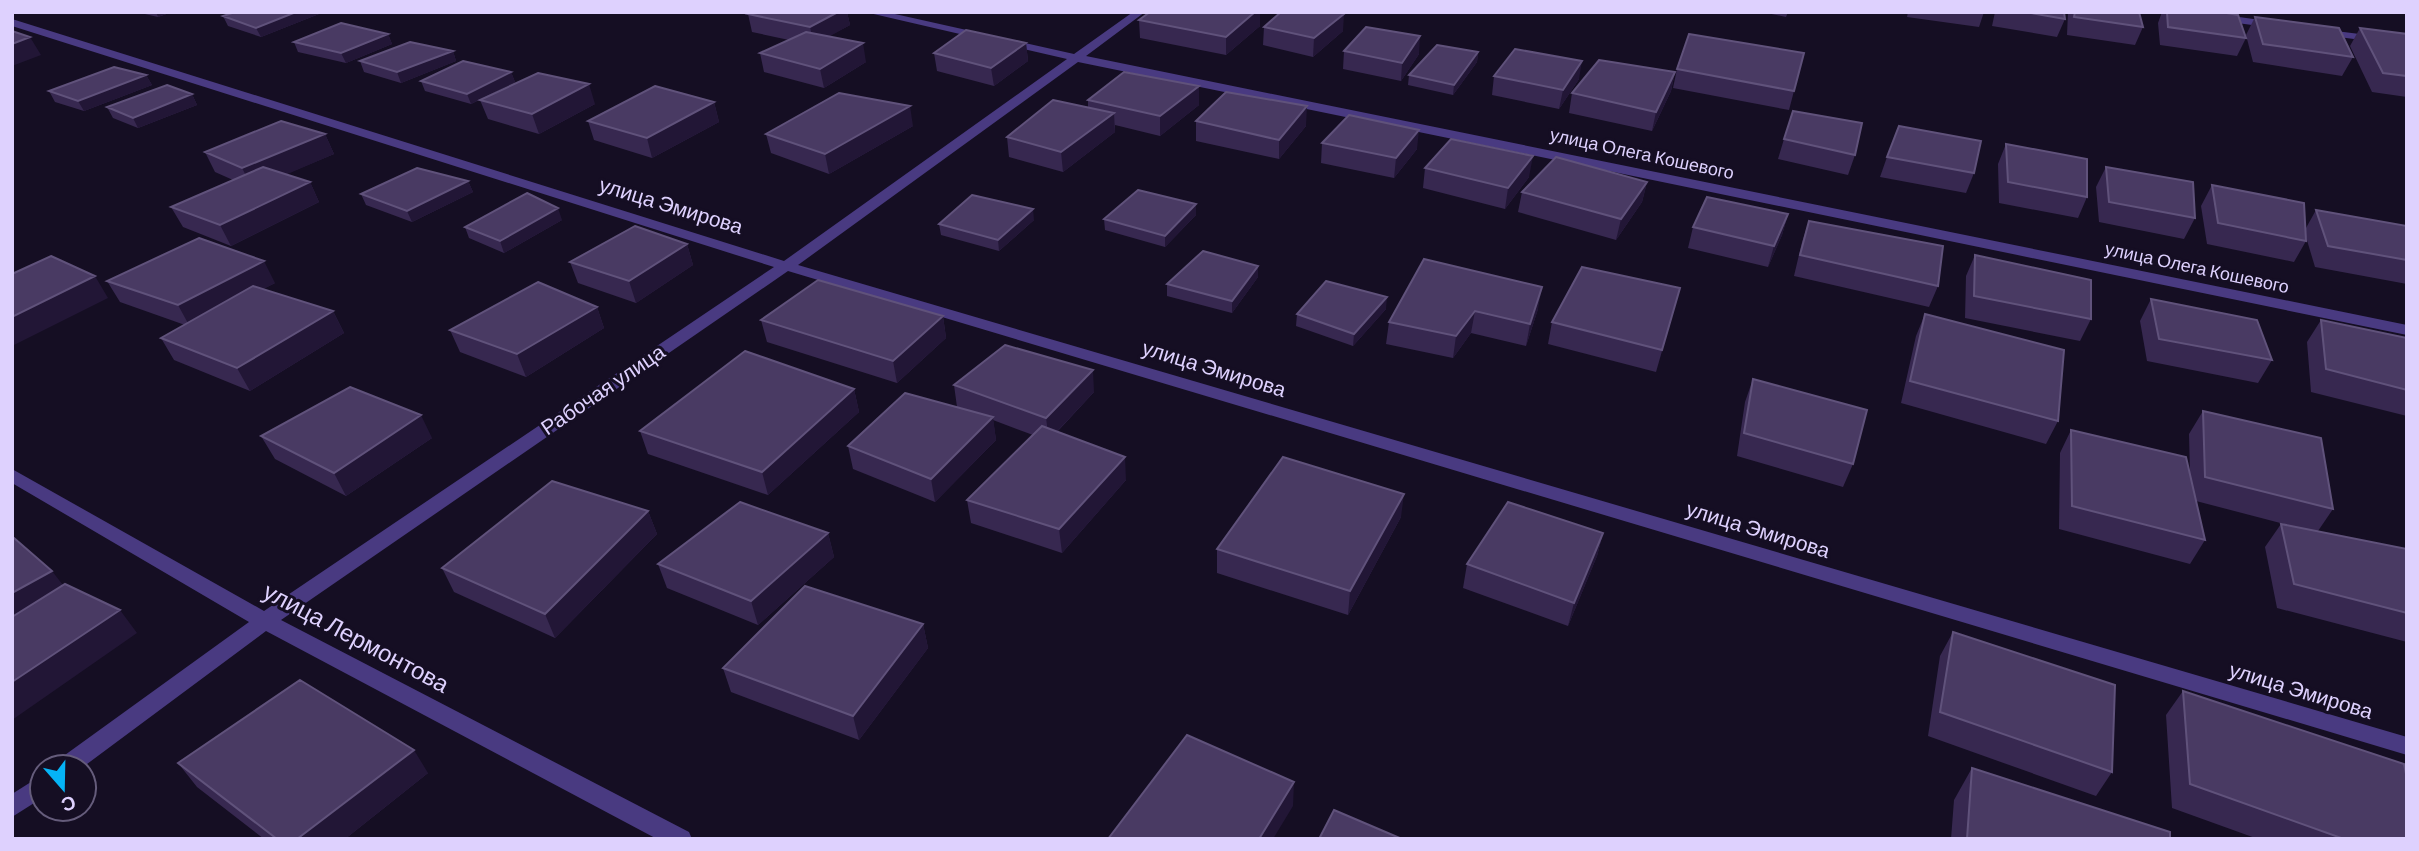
<svg xmlns="http://www.w3.org/2000/svg" width="2419" height="851" font-family="Barlow,sans-serif">
	<style>
		.lines { fill: none; stroke-linecap: round; stroke-linejoin: round }
		.minor { fill: #493a81; fill-rule: evenodd }
		.wall { fill: #372850 }
		.shaded-wall { fill: #221636 }
		.building { fill: #493a63; stroke: #60527b; stroke-width: 2 }
		.labels { text-anchor: middle; stroke-width: 6; stroke-linejoin: round; paint-order: stroke }
		.far-street-label { font-size: 18px; fill: #ded1fe; stroke: #150e23 }
		.street-label { font-size: 21px; fill: #ded1fe; stroke: #150e23 }
		.near-street-label { font-size: 24px; fill: #ded1fe; stroke: #150e23 }
	</style>
	<rect width="100%" height="100%" fill="#150e23"/>
	<g class="lines">
		<path class="minor" d="M865 12H886L1074 54 1133 12H1145L1086 56 2407 325V335L1078 62 798 265 2407 737V755L788 271 281 620 689 832 692 839H657L266 631 83 767H55L58 760 249 622 12 483V469L264 611 774 267 12 26V19L784 261 1067 59Z
			M2171 12H2203L2275 22 2281 25 2275 28 2176 15Z
			M2320 29 2407 40V46L2316 34 2314 32Z
			M42 775V798L12 817V794Z"/>
	</g>
	<path class="wall" d="M136 12H172L158 17Z
		M753 12H847L850 25 829 36 866 62 824 88 764 72 760 53 789 40 752 32 748 14Z
		M1762 12H1788L1786 17Z
		M1908 12H1984L1979 27 1907 17Z
		M1995 12H2064L2065 19 2057 37 1992 26Z
		M2068 12H2139L2143 27 2135 45 2067 35Z
		M2162 12H2221L2246 38 2237 56 2160 45 2158 23Z
		M319 14 261 37 228 26 223 16Z
		M2255 17 2353 57 2342 76 2253 62 2246 35Z
		M1139 20 1260 26 1226 55 1140 38Z
		M1264 27 1343 31 1313 57 1263 45Z
		M2360 28 2407 34V97L2372 92 2350 46Z
		M388 34 392 44 346 63 298 52 294 42Z
		M1026 43 1028 61 994 86 937 71 934 53Z
		M453 51 456 61 401 83 364 72 360 61Z
		M1344 51 1419 54 1401 81 1343 69Z
		M1478 52 1477 62 1453 95 1408 85 1409 75Z
		M1677 69 1794 91 1789 110 1673 88Z
		M511 72 515 82 471 104 425 91 421 81Z
		M1675 72 1671 91 1652 131 1569 113 1572 93Z
		M146 75 152 85 84 111 55 102 49 91Z
		M1494 76 1579 79 1559 109 1492 95Z
		M192 94 197 105 138 128 113 118 107 107Z
		M480 100 595 104 539 134 488 119Z
		M1088 100 1199 105 1160 136 1115 125V132L1063 172 1009 157 1007 137 1088 107Z
		M714 102 719 122 652 158 594 140 588 121Z
		M1196 121 1306 126 1279 159 1196 141Z
		M913 126 829 174 771 153 766 134Z
		M325 134 334 154 286 174 310 182 319 202 231 246 183 227 171 207 233 180 215 172 205 152Z
		M1784 139 1855 155 1848 175 1778 159Z
		M1322 143 1417 149 1394 178 1321 163Z
		M2006 144 2087 197 2078 218 1999 203 1998 164Z
		M1887 157 1974 173 1966 193 1880 177Z
		M2106 167 2195 218 2184 239 2099 222 2096 187Z
		M1425 168 1529 177 1505 209 1423 188Z
		M468 181 473 192 412 222 366 205 361 194Z
		M1647 182 1642 202 1616 240 1518 212 1522 192Z
		M2212 185 2306 228 2316 210 2407 226V284L2315 267 2306 237V241L2294 262 2207 244 2201 206Z
		M1196 204V215L1165 247 1105 230 1104 219Z
		M1788 214 1782 235 1768 267 1688 248 1693 227Z
		M562 220 504 253 469 238 465 227Z
		M1034 220 999 251 941 235 939 224Z
		M1809 221 1938 286 1929 307 1794 276 1802 242Z
		M687 244 693 265 636 303 578 283 570 262Z
		M1975 255 2091 319 2080 341 1965 318 1966 276Z
		M1424 259 1538 309 1526 346 1471 333 1453 358 1386 344 1389 322Z
		M1258 277 1232 313 1167 296V284Z
		M107 281 275 283 263 289 333 311 344 333 250 391 174 360 161 338 185 325 120 302Z
		M2151 299 2272 360 2258 383 2147 361 2140 321Z
		M597 307 604 328 526 377 460 352 450 330Z
		M1386 309 1353 346 1296 326 1297 314Z
		M1674 309 1656 372 1548 344 1552 322Z
		M1925 314 2058 421 2046 444 1901 403 1916 336Z
		M943 316 946 338 897 383 767 342 761 320Z
		M2321 320 2407 338V416L2311 392 2307 342Z
		M1753 379 1853 464 1843 487 1737 456 1745 402Z
		M954 385 1094 392 1057 432 1126 480 1062 553 971 523 967 500 1033 435 993 420 996 440 935 502 853 469 848 446 957 407Z
		M854 389 859 412 768 495 648 454 640 431Z
		M2203 411 2333 509 2318 531 2407 549V642L2277 608 2265 547 2281 524 2292 526 2196 501 2205 540 2190 564 2059 529 2060 453 2071 430 2190 474 2189 434Z
		M261 436 432 438 346 496 275 459Z
		M648 511 657 534 555 638 454 592 442 568Z
		M1401 517 1348 615 1217 573V549Z
		M828 533 834 557 758 625 667 588 658 564Z
		M1603 533 1597 556 1568 626 1463 588 1467 564Z
		M923 624 928 648 859 740 731 692 723 668Z
		M1953 632 2112 772 2096 796 1928 736 1940 656Z
		M2183 691 2407 839H2258L2172 808 2166 715Z
		M178 763 428 773 345 839H264L197 787Z
		M1972 768 2170 839H1951L1954 800Z"/>
	<path class="shaded-wall" d="M156 12H172L158 17Z
		M296 12H318L319 14 261 37 256 28Z
		M838 12H847L850 25 814 45 810 27Z
		M1255 12H1260V26L1226 55V37Z
		M1344 14 1343 31 1313 57 1314 38Z
		M388 34 392 44 346 63 341 53Z
		M1420 36 1419 54 1401 81 1402 63Z
		M30 37 41 55 12 66V44Z
		M863 43 866 62 824 88 820 69Z
		M1026 43 1028 61 994 86 991 68Z
		M453 51 456 61 401 83 397 72Z
		M1478 52 1477 62 1453 95 1454 85Z
		M1582 61 1579 79 1559 109 1563 90Z
		M511 72 515 82 471 104 467 94Z
		M1675 72 1671 91 1652 131 1656 112Z
		M146 75 152 85 84 111 78 101Z
		M589 84 595 104 539 134 532 114Z
		M1199 86V105L1160 136V116Z
		M192 94 197 105 138 128 133 118Z
		M714 102 719 122 652 158 647 138Z
		M910 106 913 126 829 174 825 154Z
		M1307 106 1306 126 1279 159V140Z
		M1114 113 1115 132 1063 172 1061 152Z
		M1419 130 1417 149 1394 178 1396 158Z
		M325 134 334 154 253 189 242 168Z
		M1533 156 1529 177 1505 209 1508 188Z
		M468 181 473 192 412 222 407 211Z
		M310 182 319 202 231 246 220 225Z
		M1647 182 1642 202 1616 240 1621 219Z
		M1196 204V215L1165 247V236Z
		M558 208 562 220 504 253 500 241Z
		M1033 209 1034 220 999 251 998 240Z
		M1788 214 1782 235 1768 267 1774 246Z
		M687 244 693 265 636 303 629 281Z
		M264 261 275 283 190 327 178 305Z
		M1258 266V277L1232 313V301Z
		M95 276 108 298 12 346V317Z
		M1542 287 1538 309 1526 346 1530 324Z
		M1387 297 1386 309 1353 346 1354 334Z
		M597 307 604 328 526 377 517 354Z
		M333 311 344 333 250 391 237 368Z
		M1475 311 1471 333 1453 358 1456 336Z
		M943 316 946 338 897 383 893 361Z
		M1093 370 1094 392 1049 440 1046 418Z
		M854 389 859 412 768 495 762 472Z
		M421 415 432 438 346 496 334 473Z
		M993 417 996 440 935 502 931 479Z
		M1125 457 1126 480 1062 553 1059 529Z
		M1404 494 1401 517 1348 615 1350 591Z
		M648 511 657 534 555 638 545 614Z
		M828 533 834 557 758 625 751 601Z
		M1603 533 1597 556 1568 626 1574 603Z
		M52 571 70 594 12 628V593Z
		M120 610 137 633 12 720V682Z
		M923 624 928 648 859 740 853 716Z
		M414 750 428 773 345 839H297Z
		M1294 782 1293 806 1273 839H1259Z"/>
	<path class="building" d="M235 12H296L256 28 223 16Z
		M753 12H838L810 27 748 14Z
		M1150 12H1255L1226 37 1139 20Z
		M1281 12H1337L1344 14 1314 38 1264 27Z
		M2025 12H2064L2065 19Z
		M2075 12H2139L2143 27 2074 17Z
		M2167 12H2221L2238 15 2246 38 2168 27Z
		M2255 17 2339 28 2353 57 2263 44Z
		M341 23 388 34 341 53 294 42Z
		M1366 27 1420 36 1402 63 1344 51Z
		M2360 28 2407 34V76L2383 73Z
		M966 30 1026 43 991 68 934 53Z
		M12 31 30 37 12 44Z
		M806 32 863 43 820 69 760 53Z
		M1689 34 1804 53 1794 91 1677 69Z
		M410 42 453 51 397 72 360 61Z
		M1437 45 1478 52 1454 85 1409 75Z
		M1515 49 1582 61 1563 90 1494 76Z
		M1599 60 1675 72 1656 112 1572 93Z
		M463 61 511 72 467 94 421 81Z
		M114 67 146 75 78 101 49 91Z
		M1124 72 1199 86 1160 116 1088 100Z
		M538 73 589 84 532 114 480 100Z
		M167 85 192 94 133 118 107 107Z
		M655 86 714 102 647 138 588 121Z
		M1226 92 1307 106 1279 140 1196 121Z
		M839 93 910 106 825 154 766 134Z
		M1053 100 1114 113 1061 152 1007 137Z
		M1793 111 1862 123 1855 155 1784 139Z
		M1349 115 1419 130 1396 158 1322 143Z
		M281 121 325 134 242 168 205 152Z
		M1899 126 1981 141 1974 173 1887 157Z
		M1451 139 1533 156 1508 188 1425 168Z
		M2006 144 2087 159V197L2008 182Z
		M1556 157 1647 182 1621 219 1522 192Z
		M263 167 310 182 220 225 171 207Z
		M2106 167 2193 182 2195 218 2109 202Z
		M417 168 468 181 407 211 361 194Z
		M2212 185 2304 203 2306 241 2218 223Z
		M1138 190 1196 204 1165 236 1104 219Z
		M527 193 558 208 500 241 465 227Z
		M972 195 1033 209 998 240 939 224Z
		M1707 197 1788 214 1774 246 1693 227Z
		M2316 210 2407 226V260L2328 246Z
		M1809 221 1943 246 1938 286 1800 255Z
		M635 226 687 244 629 281 570 262Z
		M199 238 264 261 178 305 107 281Z
		M1203 251 1258 266 1232 301 1167 284Z
		M1975 255 2091 280V319L1974 296Z
		M51 256 95 276 12 317V274Z
		M1424 259 1542 287 1530 324 1475 311 1456 336 1389 322Z
		M1582 267 1680 288 1662 350 1552 322Z
		M818 280 943 316 893 361 761 320Z
		M1326 281 1387 297 1354 334 1297 314Z
		M538 282 597 307 517 354 450 330Z
		M253 286 333 311 237 368 161 338Z
		M2151 299 2257 320 2272 360 2159 339Z
		M1925 314 2064 350 2058 421 1910 381Z
		M2321 320 2407 338V390L2326 369Z
		M1005 345 1093 370 1046 418 954 385Z
		M745 351 854 389 762 472 640 431Z
		M1753 379 1867 410 1853 464 1744 433Z
		M350 387 421 415 334 473 261 436Z
		M905 393 993 417 931 479 848 446Z
		M2203 411 2321 438 2333 509 2205 477Z
		M1042 426 1125 457 1059 529 967 500Z
		M2071 430 2186 457 2205 540 2072 506Z
		M1283 457 1404 494 1350 591 1217 549Z
		M552 481 648 511 545 614 442 568Z
		M740 502 828 533 751 601 658 564Z
		M1508 502 1603 533 1574 603 1467 564Z
		M2281 524 2407 549V613L2294 584Z
		M12 538H14L52 571 12 593Z
		M65 584 120 610 12 682V617Z
		M805 586 923 624 853 716 723 668Z
		M1953 632 2115 685 2112 772 1940 712Z
		M300 680 414 750 297 839H277L178 763Z
		M2183 691 2404 764 2407 779V839H2344L2190 784Z
		M1187 735 1294 782 1259 839H1108Z
		M1972 768 2170 832V839H1967Z
		M1334 810 1402 839H1319Z"/>
	<g class="labels">
		<g class="far-street-label">
			<text transform="translate(1642 154) rotate(12)" y="6">улица Олега Кошевого</text>
			<text transform="translate(2197 268) rotate(12)" y="6">улица Олега Кошевого</text>
		</g>
		<g class="street-label">
			<text transform="translate(671 206) rotate(17)" y="7">улица Эмирова</text>
			<text transform="translate(1214 369) rotate(17)" y="7">улица Эмирова</text>
			<text transform="translate(603 390) rotate(-34)" y="7">Рабочая улица</text>
			<text transform="translate(1758 530) rotate(17)" y="7">улица Эмирова</text>
			<text transform="translate(2301 691) rotate(17)" y="7">улица Эмирова</text>
		</g>
		<g class="near-street-label">
			<text transform="translate(356 638) rotate(28)" y="8">улица Лермонтова</text>
		</g>
	</g>
	<rect width="2419" height="851" fill="none" stroke="#ded1fe" stroke-width="28"/>
	<g transform="translate(63 788) rotate(160)"><circle r="33" fill="#150e23" stroke="#655c7b" stroke-width="2"/>
	<path d="M0-5L12 26L0 18L-12 26Z" fill="#05b4f6"/>
	<text y="-10" font-size="19" font-weight="bold" text-anchor="middle" fill="#ded1fe">С</text>
	</g>
</svg>
